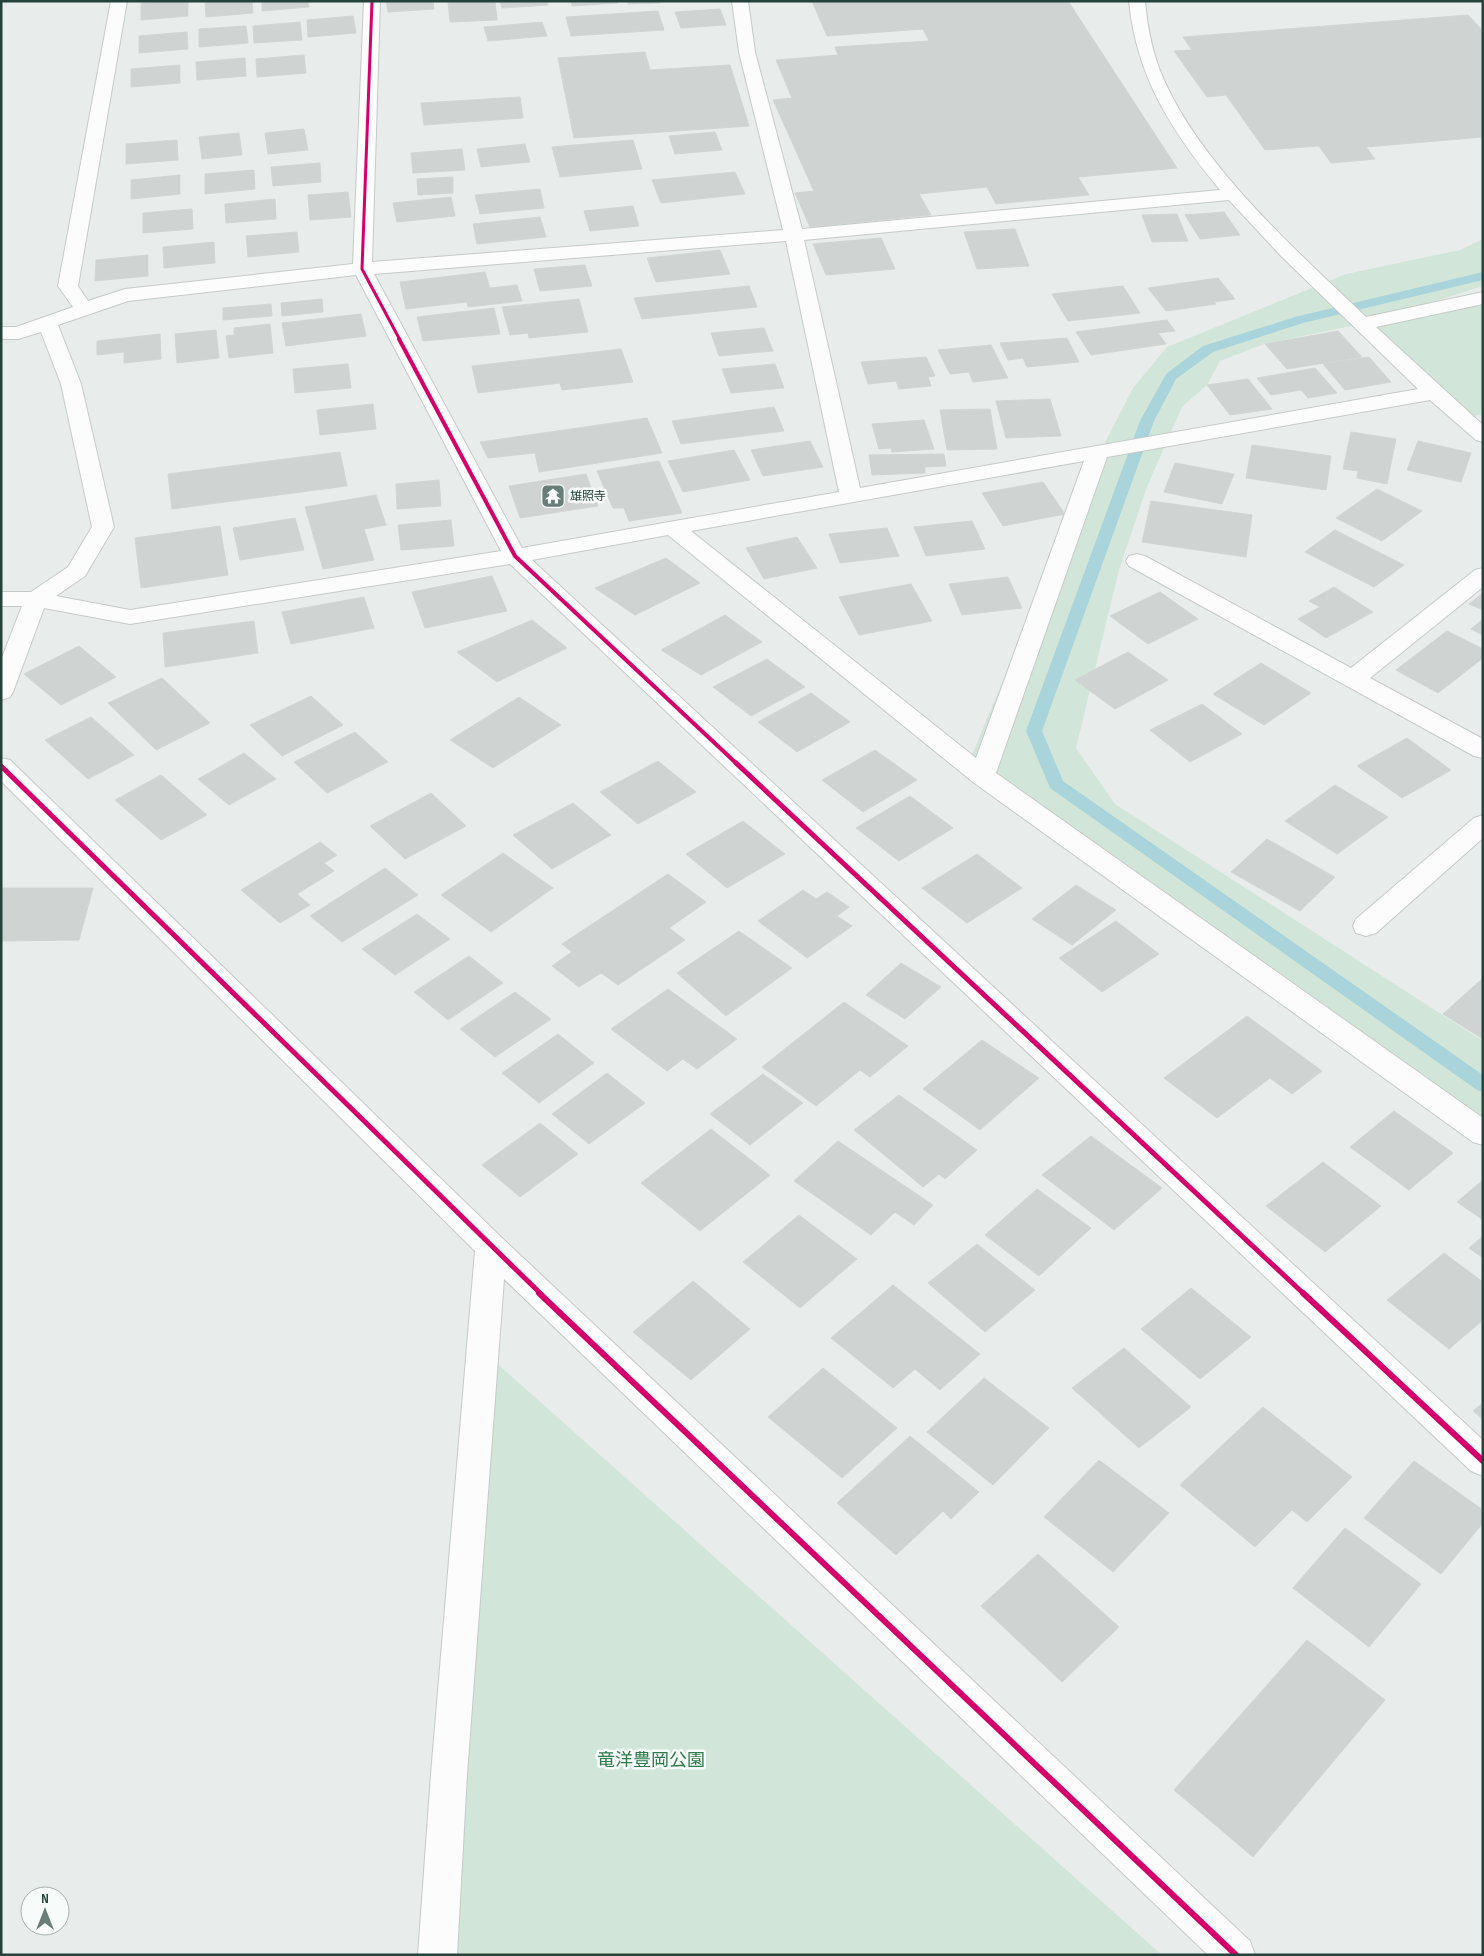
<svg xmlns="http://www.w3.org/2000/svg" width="1484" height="1956" font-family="'Sofia Sans Condensed','Noto Sans JP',sans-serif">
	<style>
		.green { fill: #d1e6d8 }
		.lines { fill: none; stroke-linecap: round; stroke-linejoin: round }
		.stream { fill: #a9d4db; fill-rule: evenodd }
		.building { fill: #cfd4d2; stroke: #d1d6d4 }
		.minor-casing { stroke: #c5cac8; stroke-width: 2 }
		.minor { fill: #fcfcfc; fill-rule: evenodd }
		.cycleway-far3-casing { stroke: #f7fbf9; stroke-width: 5 }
		.cycleway-far2-casing { stroke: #f7fbf9; stroke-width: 6 }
		.cycleway-far1-casing { stroke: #f7fbf9; stroke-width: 8 }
		.cycleway-casing { stroke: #f7fbf9; stroke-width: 9 }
		.cycleway-far3 { stroke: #d6006c; stroke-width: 3 }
		.cycleway-far2 { stroke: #d6006c; stroke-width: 4 }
		.cycleway-far1 { stroke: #d6006c; stroke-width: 5 }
		.cycleway { stroke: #d6006c; stroke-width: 6 }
		.labels { text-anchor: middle; stroke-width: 5; stroke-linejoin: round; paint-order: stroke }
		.far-poi-label { font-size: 12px; fill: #24423a; stroke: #f7fbf9; text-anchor: start }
		.near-park-label { font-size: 18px; fill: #2d7a4b; stroke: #f7fbf9 }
	</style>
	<rect width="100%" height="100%" fill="#e8edeb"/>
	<path class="green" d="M1483 239V286L1369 322 1483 298V414L1462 419 1361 324 1264 344 1220 361 1207 385 1182 407 1147 487 1119 570 1076 748 1115 804 1483 1041V1120L968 764 1094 464 1133 388 1167 347 1346 274 1460 250Z
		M482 1350 1162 1955H445Z"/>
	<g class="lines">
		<path class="stream" d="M1483 272V280L1303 323 1213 352 1176 379 1154 421 1042 731 1063 781 1483 1075V1092L1477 1090 1050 788 1026 731 1140 421 1166 374 1203 346 1295 317Z"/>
	</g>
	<path class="building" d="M167 1H188V16L141 20V3Z
		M205 1H252L253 13 206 17Z
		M262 1H308L309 7 262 11Z
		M386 1H433L434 9 388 12Z
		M448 1H495L497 20 450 22Z
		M500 1H547L548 5 502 8Z
		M571 1H617L618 3 572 6Z
		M628 1H660V3L628 4Z
		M812 1H1068L1177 168 1078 177 1089 195 996 204 987 187 919 194 931 215 810 227 795 193 814 191 773 100 792 98 776 60 838 55 835 47 929 41 923 29 827 36Z
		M720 9 726 25 681 28 675 12Z
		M658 11 664 30 571 36 566 17Z
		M1468 15 1483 31V137L1366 147 1375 159 1331 163 1319 146 1265 150 1226 95 1207 97 1174 51 1192 50 1183 37Z
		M353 16 356 33 308 37 307 20Z
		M300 22 302 40 254 43 253 26Z
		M542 22 547 36 488 41 484 27Z
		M246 26 248 43 199 47V29Z
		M187 32 188 49 139 53V36Z
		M645 52 650 70 730 65 749 126 574 138 558 58Z
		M304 55 306 73 257 77 256 59Z
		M245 58 246 76 197 80 196 62Z
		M180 65V83L131 87V69Z
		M520 97 523 118 424 125 421 103Z
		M304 129 308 150 268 154 265 133Z
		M715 132 722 150 675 154 669 136Z
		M239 133 242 155 202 159 199 137Z
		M177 140 178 160 126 164V144Z
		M633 140 642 169 560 177 552 147Z
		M525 144 530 162 481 167 477 149Z
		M462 149 465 170 413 173 411 153Z
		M320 163 321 182 273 186 271 167Z
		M254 170 255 189 205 194V174Z
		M735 172 745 194 661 203 652 180Z
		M180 175V194L131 199V180Z
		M453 177V193L418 195 417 179Z
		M540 189 544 208 480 214 475 195Z
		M348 192 351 217 310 220 308 195Z
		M451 197 455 216 397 222 393 203Z
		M275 199 276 219 226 223 225 204Z
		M633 206 639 226 590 231 584 211Z
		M192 209 193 229 143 233V213Z
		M1224 212 1240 235 1200 239 1185 215Z
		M1177 214 1188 241 1152 242 1142 215Z
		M540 217 546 237 477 244 473 224Z
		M1015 229 1029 266 977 269 964 232Z
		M297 232 299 252 248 257 246 236Z
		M881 238 895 269 826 275 813 244Z
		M214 242 215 263 164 268 163 247Z
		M720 250 730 274 656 282 647 258Z
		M148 255V276L95 281 96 260Z
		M585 265 592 286 540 291 534 269Z
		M485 272 490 288 517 285 522 301 468 307 467 302 406 309 400 282Z
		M1218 278 1235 299 1214 302 1216 304 1166 311 1148 288Z
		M749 286 757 307 642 319 634 298Z
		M1123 286 1140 313 1068 321 1052 294Z
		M322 299 323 312 282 316 281 303Z
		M579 299 588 332 529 338 528 333 510 335 502 307Z
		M271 304 272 316 223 320V308Z
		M494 308 500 334 423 341 417 317Z
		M361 314 366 336 286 346 282 323Z
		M1167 320 1175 331 1158 333 1166 344 1091 355 1076 332Z
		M270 324 273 353 229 358 226 336 234 335V328Z
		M764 328 773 351 719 356 711 333Z
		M216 330 219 358 177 363 175 334Z
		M1338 331 1362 357 1287 369 1265 344Z
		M160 334 161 359 124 363V352L97 355V341Z
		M1067 338 1079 362 1027 367 1023 358 1008 360 1000 343Z
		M991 345 1008 378 973 382 969 372 950 374 938 350Z
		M621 349 633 382 562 390 560 383 478 393 472 366Z
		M926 357 935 376 928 377 931 386 899 389 896 381 868 384 861 362Z
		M1369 357 1391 382 1345 390 1323 364Z
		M348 364 351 388 295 393 293 369Z
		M775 364 784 388 731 393 722 369Z
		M1315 368 1337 393 1308 398 1301 390 1271 395 1257 378Z
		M1248 379 1272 409 1230 415 1207 385Z
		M1050 399 1061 436 1006 438 996 401Z
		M373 404 376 429 320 435 317 410Z
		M774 407 784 431 681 444 672 421Z
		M990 409 997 449 947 450 940 410Z
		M647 418 662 453 539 472 535 453 488 458 480 442Z
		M924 420 934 449 892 452 891 448 879 449 872 424Z
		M1351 432 1396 439 1387 484 1357 478 1358 471 1343 469Z
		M810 441 823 467 763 476 751 450Z
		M1418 441 1471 453 1461 482 1407 470Z
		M1252 445 1331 456 1326 490 1246 478Z
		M734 450 750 480 683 492 668 461Z
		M340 452 347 486 172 509 168 474Z
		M944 454 946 466 925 467V473L872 475 869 455Z
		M659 461 682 513 629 521 624 508H613L597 471Z
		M1175 463 1234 474 1222 504 1164 492Z
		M586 474 598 506 520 518 509 486Z
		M439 480 441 506 397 509 396 484Z
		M1043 482 1065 514 1003 526 982 493Z
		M1377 489 1422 511 1382 541 1336 518Z
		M376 495 386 525 364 529 374 560 323 569 305 507Z
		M1151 501 1252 515 1246 557 1142 542Z
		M295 518 304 550 240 560 233 528Z
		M451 520 454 546 401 550 398 525Z
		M972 521 985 549 926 556 914 527Z
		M220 526 228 575 141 588 135 538Z
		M887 528 899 556 840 563 829 534Z
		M1335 530 1404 565 1374 587 1305 552Z
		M797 537 817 568 764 579 746 548Z
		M666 558 700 583 635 615 595 588Z
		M492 576 507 611 425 628 412 592Z
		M1008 577 1022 608 962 615 949 584Z
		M911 584 932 621 859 635 839 597Z
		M1334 587 1373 612 1326 638 1298 619 1320 607 1309 601Z
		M1160 592 1198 619 1148 644 1110 616Z
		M1483 593V610L1469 604Z
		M364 597 374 628 291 644 282 612Z
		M725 615 762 642 701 675 661 650Z
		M1483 619V635L1471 629Z
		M532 620 567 648 497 682 457 652Z
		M254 621 258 653 165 667 163 633Z
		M1447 631 1483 649V658L1438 693 1396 670Z
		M79 646 116 677 61 705 24 674Z
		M1128 652 1168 680 1115 709 1075 680Z
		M767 659 805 687 751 716 713 687Z
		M1261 663 1311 693 1264 725 1213 694Z
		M162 678 210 723 156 750 108 703Z
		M811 693 850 722 797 752 758 722Z
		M311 696 343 725 282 756 250 725Z
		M519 697 561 725 493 768 450 740Z
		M1202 704 1242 734 1190 762 1150 730Z
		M91 717 134 755 88 779 45 740Z
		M355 732 388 762 327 793 294 762Z
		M1407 738 1451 770 1402 798 1357 766Z
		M875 750 917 780 863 812 822 780Z
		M244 753 276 779 229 805 198 779Z
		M658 761 696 792 638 824 600 792Z
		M161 775 207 815 161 840 115 800Z
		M1335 785 1388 817 1337 854 1285 821Z
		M431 793 466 826 405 859 370 826Z
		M910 796 953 828 899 861 856 828Z
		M573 803 611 835 552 869 513 835Z
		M743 821 785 854 727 888 686 854Z
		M1267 839 1335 877 1300 911 1231 872Z
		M320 842 337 855 324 863 334 871 297 894 310 905 280 923 241 890Z
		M503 853 553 888 491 932 441 895Z
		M977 854 1022 888 967 923 922 888Z
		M385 868 418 895 342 942 310 916Z
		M668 874 706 902 669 928 685 940 618 985 601 973 579 987 552 966 572 952 562 944Z
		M1076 885 1116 910 1072 945 1032 919Z
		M1 888H93L79 940 1 941Z
		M803 890 816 899 827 892 849 907 837 916 852 926 807 958 758 921Z
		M417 914 450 939 395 975 362 949Z
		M1116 921 1159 954 1102 992 1059 958Z
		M739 931 792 968 726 1016 677 973Z
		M469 956 503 983 448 1020 414 992Z
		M901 963 941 987 905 1019 866 995Z
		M1483 978V1039L1443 1014Z
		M668 989 737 1039 697 1069 683 1059 667 1071 611 1029Z
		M515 992 551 1019 495 1057 460 1029Z
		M844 1002 908 1046 870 1077 860 1070 816 1106 762 1067Z
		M1247 1016 1322 1071 1292 1094 1270 1078 1217 1118 1164 1078Z
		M558 1034 594 1063 539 1103 502 1073Z
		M982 1040 1039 1078 980 1130 923 1089Z
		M607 1073 645 1103 589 1144 552 1114Z
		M763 1074 803 1103 750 1145 710 1114Z
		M899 1095 977 1150 945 1179 939 1174 923 1187 854 1130Z
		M1394 1111 1453 1153 1409 1190 1350 1147Z
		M540 1123 578 1154 520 1197 482 1165Z
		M711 1129 770 1175 700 1231 641 1183Z
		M1091 1136 1162 1188 1114 1230 1042 1175Z
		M838 1141 933 1205 914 1225 895 1212 871 1235 794 1181Z
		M1323 1162 1381 1206 1325 1252 1266 1206Z
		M1483 1180V1220L1457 1202Z
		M1037 1189 1091 1228 1039 1276 985 1235Z
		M799 1215 857 1259 800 1308 743 1262Z
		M1483 1236V1258L1469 1248Z
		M977 1244 1035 1290 985 1332 928 1283Z
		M1444 1253 1483 1282V1320L1449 1349 1387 1300Z
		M693 1281 750 1329 691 1380 633 1332Z
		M893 1285 980 1354 940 1390 915 1369 893 1388 831 1338Z
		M1191 1288 1251 1337 1200 1379 1141 1329Z
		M1124 1348 1191 1407 1139 1448 1072 1388Z
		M823 1368 897 1428 842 1478 768 1417Z
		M984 1378 1049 1428 993 1485 927 1432Z
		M1483 1403V1419L1473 1411Z
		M1263 1407 1352 1477 1307 1522 1292 1510 1255 1547 1180 1485Z
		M910 1436 979 1492 951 1519 943 1511 896 1555 837 1503Z
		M1099 1460 1169 1513 1113 1572 1044 1517Z
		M1414 1461 1483 1510V1523L1441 1574 1364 1518Z
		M1345 1528 1421 1584 1369 1647 1293 1588Z
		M1038 1554 1119 1627 1062 1682 981 1606Z
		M1307 1640 1385 1700 1253 1857 1174 1790Z"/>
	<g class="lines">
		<g class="minor-casing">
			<path id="minor" d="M111 1H127L78 286 88 301 125 289 353 264 364 1H380L372 262 783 230 739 52 732 1H748L755 52 802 229 1220 190C1173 133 1136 77 1129 1H1145C1147 24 1151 46 1159 68 1195 161 1295 249 1366 317L1483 292V304L1376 327 1483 425V442L1476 440 1430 400 1107 457 996 773 1483 1118V1145L1473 1142 973 782 668 535 532 560 1483 1440V1476L1471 1471 510 564 130 624 44 608 13 692 10 697 1 700V660L22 606H1V592H31L68 567 92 527 61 384 41 332 18 339H1V327H16L73 307 58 286ZM1229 200 1280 255 1418 389 860 488 804 240ZM786 241 839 492 522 548 374 274ZM356 275 501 551 130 610 56 596 85 576 114 527 81 384 58 325 128 301ZM1084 461 976 758 691 531Z
				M1137 554 1145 556 1351 668 1475 570 1483 568V587L1370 678 1483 739V758L1474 756 1129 566 1126 561 1129 556Z
				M1 758 10 760 502 1238 1250 1941 1255 1955H1208L504 1279 467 1774 457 1955H418L431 1774 475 1251 1 781Z
				M1483 815V838L1376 933 1366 936 1356 933 1353 926 1356 919 1474 818Z"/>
		</g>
		<use href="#minor" class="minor"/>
		<g class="cycleway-far3-casing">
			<path id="cycleway-far3" d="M372 1 362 269 400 340"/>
		</g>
		<g class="cycleway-far2-casing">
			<path id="cycleway-far2" d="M399 339 515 556 737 764"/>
		</g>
		<g class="cycleway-far1-casing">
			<path id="cycleway-far1" d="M736 763 1304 1294
				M1 766 541 1294"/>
		</g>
		<g class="cycleway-casing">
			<path id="cycleway" d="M539 1293 1236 1955
				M1303 1293 1483 1461"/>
		</g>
		<use href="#cycleway-far3" class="cycleway-far3"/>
		<use href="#cycleway-far2" class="cycleway-far2"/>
		<use href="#cycleway-far1" class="cycleway-far1"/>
		<use href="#cycleway" class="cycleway"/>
	</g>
	<defs>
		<g id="temple-square" transform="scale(1.25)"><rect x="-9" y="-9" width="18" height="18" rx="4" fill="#697e78" stroke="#f7fbf9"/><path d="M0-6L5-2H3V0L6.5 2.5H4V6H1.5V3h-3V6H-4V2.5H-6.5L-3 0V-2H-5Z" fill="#fff"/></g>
	</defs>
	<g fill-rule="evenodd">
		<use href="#temple-square" x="553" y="496"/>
	</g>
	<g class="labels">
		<g class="far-poi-label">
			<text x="570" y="500">雄照寺</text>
		</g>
		<g class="near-park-label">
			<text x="651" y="1766">竜洋豊岡公園</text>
		</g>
	</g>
	<rect width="1484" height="1956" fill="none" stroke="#24423a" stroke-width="5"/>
	<g transform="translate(45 1911)"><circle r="24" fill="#f7fbf9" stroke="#a3b1ad"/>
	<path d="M0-4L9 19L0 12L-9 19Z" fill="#697e78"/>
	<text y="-8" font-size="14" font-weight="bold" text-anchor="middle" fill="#24423a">N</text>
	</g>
</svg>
